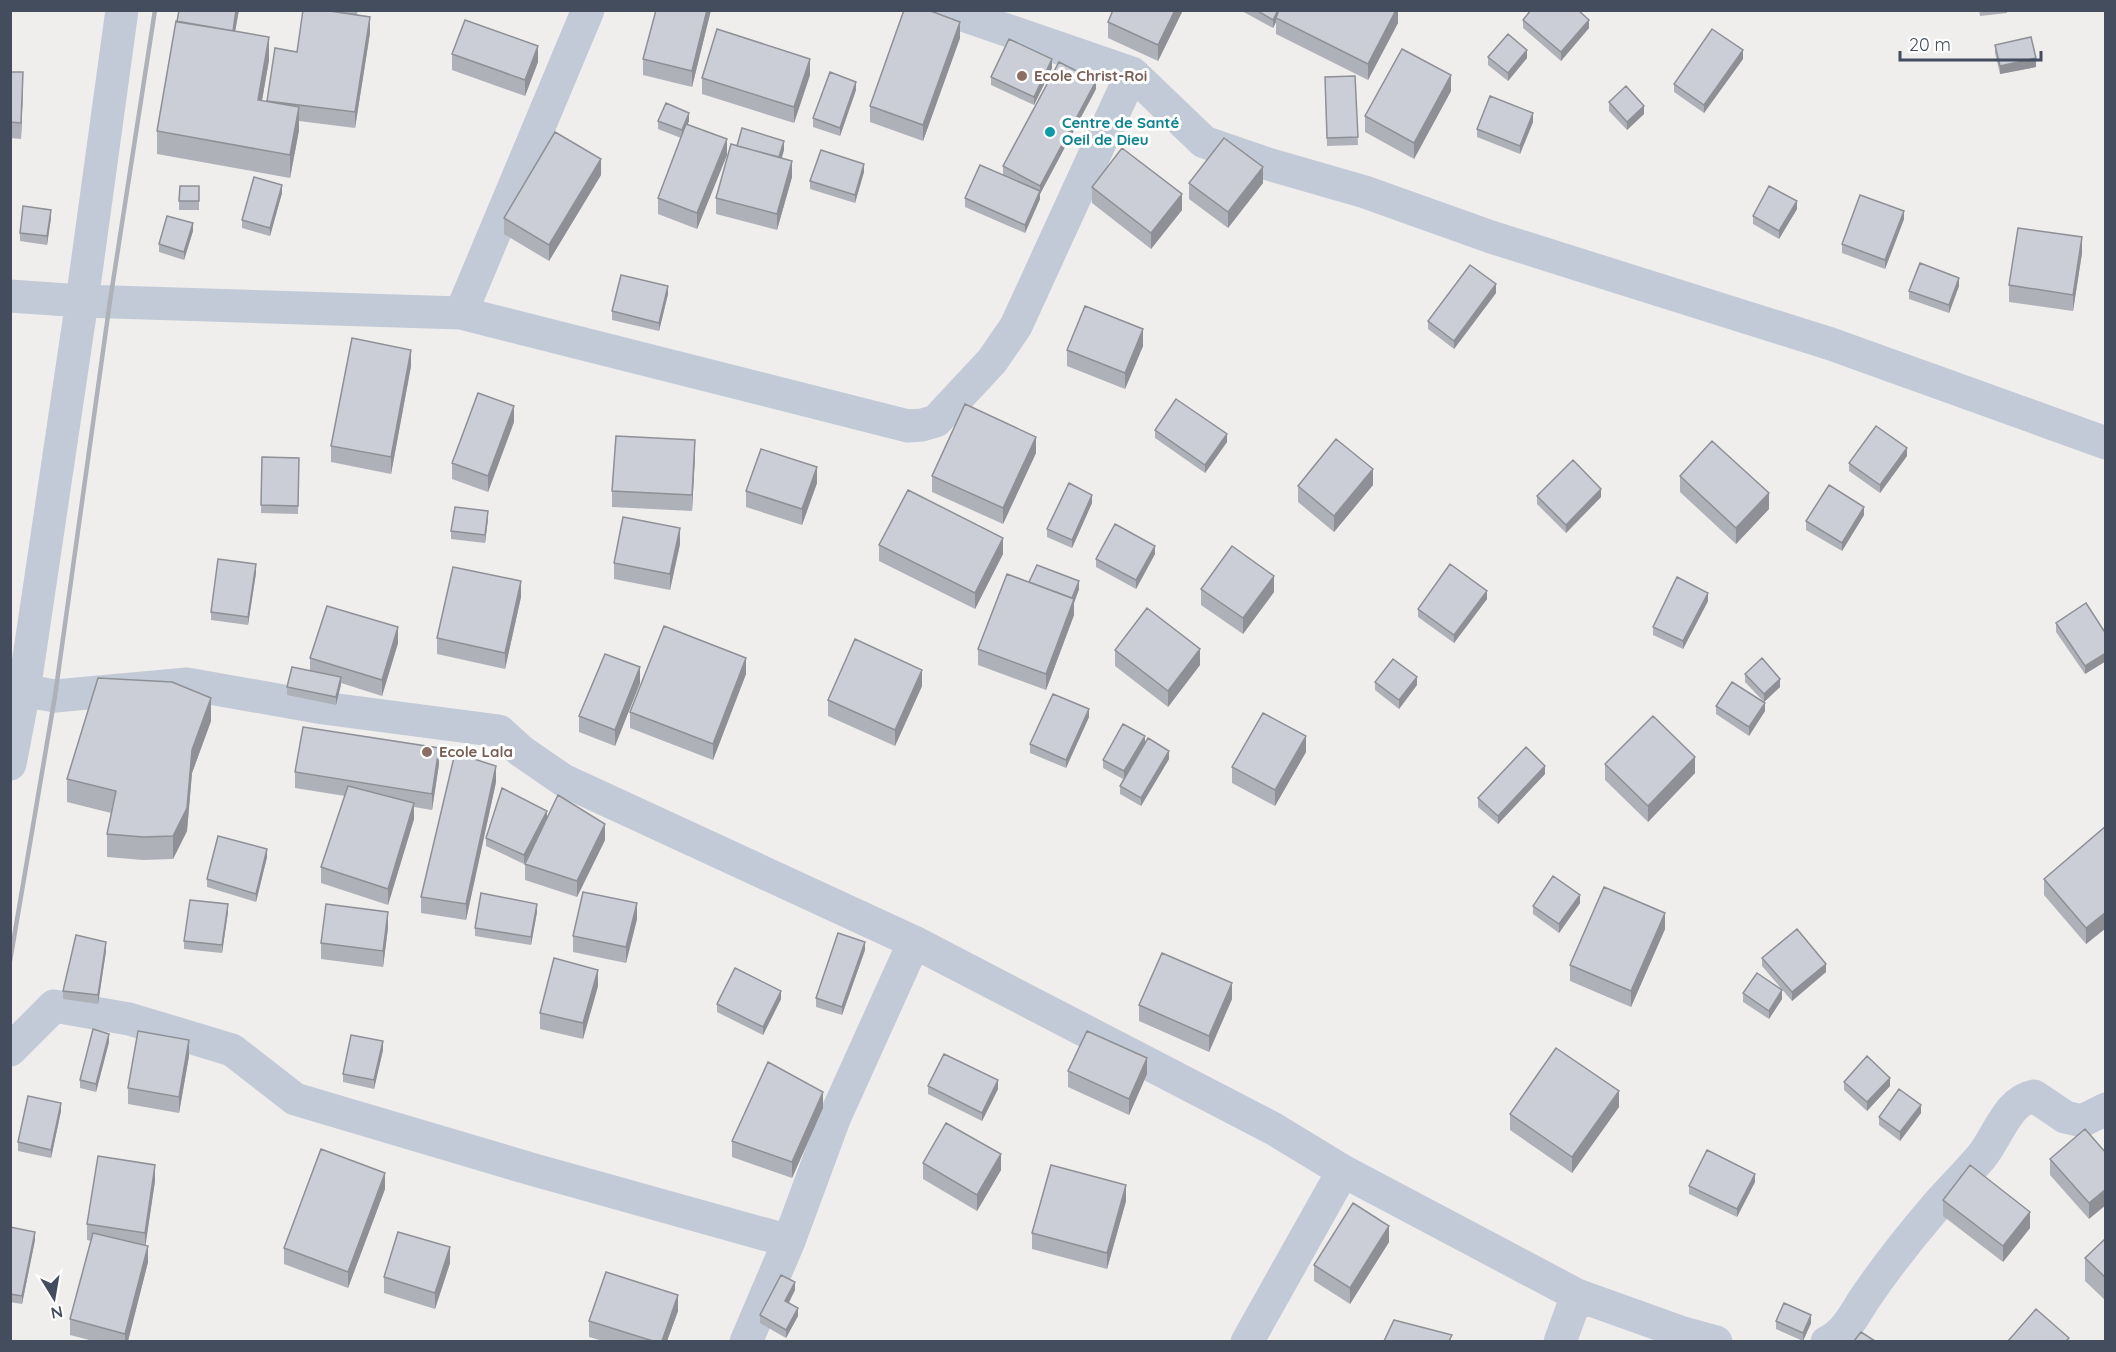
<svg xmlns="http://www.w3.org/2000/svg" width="2116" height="1352" font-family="Quicksand,sans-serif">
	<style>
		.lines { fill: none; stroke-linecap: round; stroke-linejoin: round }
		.minor { stroke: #c1cad6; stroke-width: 33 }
		.rail { stroke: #aeb1b8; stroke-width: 4.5 }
		.wall { fill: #afb1b8 }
		.shaded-wall { fill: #8e9096 }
		.building { fill: #cbced6; stroke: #8e9096; stroke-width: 1.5 }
		.education-dot { fill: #8d6e63; stroke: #fff; stroke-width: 2 }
		.culture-dot { fill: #0f9aa8; stroke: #fff; stroke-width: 2 }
		.labels { text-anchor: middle; stroke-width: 6; stroke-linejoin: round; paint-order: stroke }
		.education-label { font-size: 15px; font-weight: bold; fill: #785e54; stroke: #fff; text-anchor: start }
		.culture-label { font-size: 15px; font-weight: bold; fill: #0d838f; stroke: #fff; text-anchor: start }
	</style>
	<rect width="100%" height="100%" fill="#f0eded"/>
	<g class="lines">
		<path class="minor" d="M948 10 1132 73 1204 142 1268 164 1365 192 1491 237 1831 344 2106 443
			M10 296 82 301 461 313 908 426 922 425 936 421 992 361 1016 326 1132 73
			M461 313 588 10
			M10 688 55 696 187 684 323 708 499 731 521 751 563 780 914 942 1274 1129 1343 1171 1577 1295 1683 1333 1716 1342
			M10 764 24 691 82 301 122 10
			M10 1050 54 1006 129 1019 232 1050 295 1099 531 1169 789 1241
			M746 1342 789 1241 834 1119 914 942
			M1247 1342 1343 1171
			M1560 1342 1577 1295
			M1827 1342C1843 1335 1854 1316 1863 1301 1884 1270 1908 1239 1933 1210 1948 1192 1966 1175 1982 1156 1998 1136 2007 1101 2034 1096L2065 1117 2082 1121 2106 1109"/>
		<path class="rail" d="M10 961 55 696 110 301 155 10"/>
	</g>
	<path class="wall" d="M179 10H239L235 32 269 60 262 101H267L297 52 325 10H358L357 15 370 33 355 128 299 121V130L290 178 157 154V131Z
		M711 10 692 87 643 75V59Z
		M1183 10 1158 61 1108 38V22Z
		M1240 10H1398V23L1368 80 1276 34V22L1273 28Z
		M1979 10H2007V13L1980 16Z
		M1523 20 1589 28 1561 61 1523 28Z
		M960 38 923 141 870 122V106Z
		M1995 45 2036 67 2000 74 1995 53Z
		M452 54 538 62 525 96 452 70Z
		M1488 57 1527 58 1508 81 1488 65Z
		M1743 59 1704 113 1674 92V84Z
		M1052 68 1034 105 991 85V77Z
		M10 72 23 88 21 139 10 138Z
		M810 75 794 123 702 94V78Z
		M1355 76 1358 145 1327 146 1325 77Z
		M1096 89 1040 194V199L1025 233 965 207V198L1003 175V166Z
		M856 90 840 136 813 127V118Z
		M1451 91 1414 159 1365 132V116Z
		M1609 102 1644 114 1627 130 1609 111Z
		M658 121H689L687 125 727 155 697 229 658 214V198L681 138 658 129Z
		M1533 122 1520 154 1477 137V129Z
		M737 146 784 150 782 158 792 177 777 230 716 214V198Z
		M864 172 855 203 810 189V181Z
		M601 175 549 261 504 234V218Z
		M1189 183H1263L1228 228 1189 199Z
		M199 186V210H179V201Z
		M1092 187 1182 210 1151 249 1092 203Z
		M282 193 270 236 242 228V220Z
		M1797 209 1779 239 1753 224V216Z
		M51 218 47 245 20 241V233Z
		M1904 219 1885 269 1842 253V244Z
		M193 231 184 260 159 252V244Z
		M2082 253 2073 311 2009 302V285Z
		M1959 286 1949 313 1909 299V291Z
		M1496 293 1454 349 1428 329V321Z
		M668 294 659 331 612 320V311Z
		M1143 346 1125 389 1067 366V350Z
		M411 366 391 474 331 462V446Z
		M514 422 488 492 452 479V463Z
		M1155 430 1227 442 1205 473 1155 438Z
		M1036 453 1003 524 932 492V476Z
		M695 456 692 511 612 507V491Z
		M1907 456 1880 493 1849 471V463Z
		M262 457 299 458 298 514 261 513Z
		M1680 476 1769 509 1736 544 1680 492Z
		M817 483 802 525 746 507V491Z
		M1373 485 1334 532 1298 502V486Z
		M1537 496 1601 497 1566 533 1537 504Z
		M1092 503 1072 548 1047 537V529Z
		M1864 515 1842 551 1806 530V521Z
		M488 519 485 543 451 539V531Z
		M680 544 670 590 614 579V563Z
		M879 545 1003 554 975 609 879 561Z
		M1155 554 1136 589 1096 567V559Z
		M256 573 248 625 211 620V612Z
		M1029 582 1079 589 1074 603V615L1046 690 978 665V649Z
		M1201 589 1274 592 1243 634 1201 605Z
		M521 597 505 669 437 654V638Z
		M1487 599 1454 643 1418 617V609Z
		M1708 601 1683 649 1653 635V627Z
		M2056 623 2106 634V661L2085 674 2056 632Z
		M398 643 382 696 341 683 336 705 287 695V687L310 671V658Z
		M1115 650 1200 665 1168 707 1115 666Z
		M746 674 713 760 630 728V712Z
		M1745 674 1780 687 1764 702 1745 682Z
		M1375 682 1417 685 1399 709 1375 690Z
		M640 683 615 746 579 732V716Z
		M922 686 895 746 828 716V700Z
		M1716 706 1765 711 1749 736 1716 714Z
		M1089 717 1066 768 1030 753V744Z
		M211 721 192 773 187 831 173 859 143 860 107 857V834L111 813 67 802V779Z
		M1145 743 1169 759 1141 806 1120 794V786L1123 779 1103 768V760Z
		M1306 752 1275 806 1232 783V767Z
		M439 764 432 810 414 807V819L388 905 321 883V867L345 796 295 788V772Z
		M1605 764 1695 773 1648 822 1605 780Z
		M1545 774 1498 824 1478 807V798Z
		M496 782 466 920 421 913V897Z
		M547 818 605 840 577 897 525 880V864L537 839 524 864 486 846V838Z
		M2106 826V928L2086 944 2044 895V879Z
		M267 857 256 902 207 887V879Z
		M1580 903 1559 933 1533 914V906Z
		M228 912 222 953 184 949V941Z
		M537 912 531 945 475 936V928Z
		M637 919 626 963 573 952V936Z
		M388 928 383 967 321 959V943Z
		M1665 929 1631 1007 1570 981V965Z
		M865 950 842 1015 816 1007V998Z
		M106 951 98 1004 63 999V991Z
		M1762 958 1826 972 1792 1001 1762 966Z
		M598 986 583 1039 540 1029V1013Z
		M1743 993 1782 999 1769 1019 1743 1002Z
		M781 999 763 1035 717 1012V1004Z
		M1232 999 1209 1052 1139 1021V1005Z
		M109 1042 96 1092 80 1088V1080Z
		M383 1050 374 1089 343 1082V1074Z
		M189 1056 179 1113 128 1104V1088Z
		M1068 1071 1147 1074 1129 1115 1068 1087Z
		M1844 1082 1890 1086 1867 1111 1844 1090Z
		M928 1086 998 1089 982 1121 928 1094Z
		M1619 1107 1572 1173 1510 1130V1114Z
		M823 1108 792 1178 732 1157V1141Z
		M61 1111 51 1158 18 1151V1142Z
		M1921 1113 1900 1141 1879 1125V1117Z
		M2106 1153 2089 1219 2050 1175V1159Z
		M923 1163 1001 1170 977 1211 923 1179Z
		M155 1181 145 1246 148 1262 128 1341H93L70 1335V1319L91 1241 87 1240V1224Z
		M1755 1182 1737 1217 1689 1194V1186Z
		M385 1189 348 1288 284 1264V1248Z
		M1943 1200 2030 1228 2003 1262 1943 1216Z
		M1126 1201 1107 1269 1032 1249V1233Z
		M10 1227 35 1240 22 1304 10 1302Z
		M2106 1238V1301L2085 1281V1258Z
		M1389 1242 1350 1304 1314 1281V1265Z
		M450 1263 435 1309 384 1293V1277Z
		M795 1290 789 1303 798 1316 786 1338 760 1323V1315Z
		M678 1311 667 1341H603L589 1337V1321Z
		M1776 1321 1811 1323 1803 1341 1776 1329Z"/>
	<path class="shaded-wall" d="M236 10H239L232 48V32Z
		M707 10H711L692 87V71Z
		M1175 10H1183L1158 61V45Z
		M1278 10H1282L1276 18V22L1273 28V20Z
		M1396 10H1398V23L1368 80V64Z
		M370 17V33L355 128V112Z
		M1589 20V28L1561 61V52Z
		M960 22V38L923 141V125Z
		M269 37V60L258 123V100Z
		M538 46V62L525 96V80Z
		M1527 50V58L1508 81V73Z
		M1743 50V59L1704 113V105Z
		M2036 58V67L2000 74V66Z
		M810 59V75L794 123V107Z
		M1052 59V68L1034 105V97Z
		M23 72V88L21 139V123Z
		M1451 75V91L1414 159V143Z
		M1096 81V89L1040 194V186Z
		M856 82V90L840 136V128Z
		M1644 106V114L1627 130V122Z
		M299 107V130L290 178V155Z
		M689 113V121L682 139V130Z
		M1533 113V122L1520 154V146Z
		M727 139V155L697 229V213Z
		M784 141V150L778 168V160Z
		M601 159V175L549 261V245Z
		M792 161V177L777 230V214Z
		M864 164V172L855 203V195Z
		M1263 167V183L1228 228V212Z
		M282 185V193L270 236V228Z
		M1040 191V199L1025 233V225Z
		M1182 194V210L1151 249V233Z
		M1797 201V209L1779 239V231Z
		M51 210V218L47 245V236Z
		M1904 211V219L1885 269V260Z
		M193 223V231L184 260V252Z
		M2082 237V253L2073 311V295Z
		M1959 278V286L1949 313V305Z
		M1496 284V293L1454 349V341Z
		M668 286V294L659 331V323Z
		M1143 329V346L1125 389V373Z
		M411 350V366L391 474V457Z
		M514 406V422L488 492V476Z
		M1227 434V442L1205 473V465Z
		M1036 437V453L1003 524V508Z
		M695 440V456L692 511V495Z
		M1907 448V456L1880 493V485Z
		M817 467V483L802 525V509Z
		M1373 469V485L1334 532V516Z
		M1601 489V497L1566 533V525Z
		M1769 493V509L1736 544V528Z
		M1092 495V503L1072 548V540Z
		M1864 507V515L1842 551V543Z
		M488 511V519L485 543V535Z
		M680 528V544L670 590V574Z
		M1003 538V554L975 609V593Z
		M1155 546V554L1136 589V580Z
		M256 564V573L248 625V617Z
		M1274 576V592L1243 634V618Z
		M521 581V597L505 669V653Z
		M1079 581V589L1074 603V615L1046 690V674Z
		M1487 591V599L1454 643V635Z
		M1708 593V601L1683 649V641Z
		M398 627V643L382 696V680Z
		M1200 649V665L1168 707V691Z
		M2106 653V661L2085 674V666Z
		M746 658V674L713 760V744Z
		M640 667V683L615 746V730Z
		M922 670V686L895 746V730Z
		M341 677V685L336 705V697Z
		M1417 677V685L1399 709V700Z
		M1780 679V687L1764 702V694Z
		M211 698V721L192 773 187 831 173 859V836L192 750Z
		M1765 703V711L1749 736V727Z
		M1089 709V717L1066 768V760Z
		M1145 736V744L1124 780V771Z
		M1306 736V752L1275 806V790Z
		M439 748V764L432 810V794Z
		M1169 751V759L1141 806V798Z
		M1695 757V773L1648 822V806Z
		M496 766V782L466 920V904Z
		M1545 766V774L1498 824V816Z
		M414 803V819L388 905V889Z
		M547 811V820L524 864V855Z
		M605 824V840L577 897V881Z
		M267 849V857L256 902V894Z
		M1580 895V903L1559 933V924Z
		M637 903V919L626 963V947Z
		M228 904V912L222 953V945Z
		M537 904V912L531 945V937Z
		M388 912V928L383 967V951Z
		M2106 912V928L2086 944V928Z
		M1665 913V929L1631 1007V991Z
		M106 942V951L98 1004V995Z
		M865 942V950L842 1015V1007Z
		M1826 964V972L1792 1001V992Z
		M598 970V986L583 1039V1023Z
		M1232 983V999L1209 1052V1036Z
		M1782 990V999L1769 1019V1011Z
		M781 991V999L763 1035V1027Z
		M109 1034V1042L96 1092V1084Z
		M189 1040V1056L179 1113V1097Z
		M383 1041V1050L374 1089V1080Z
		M1147 1058V1074L1129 1115V1099Z
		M1890 1078V1086L1867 1111V1102Z
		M998 1080V1089L982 1121V1113Z
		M1619 1091V1107L1572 1173V1157Z
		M823 1092V1108L792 1178V1162Z
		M61 1103V1111L51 1158V1150Z
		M1921 1105V1113L1900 1141V1132Z
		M1001 1154V1170L977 1211V1195Z
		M155 1165V1181L145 1249V1233Z
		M385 1173V1189L348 1288V1272Z
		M1755 1174V1182L1737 1217V1209Z
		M1126 1185V1201L1107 1269V1253Z
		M2106 1189V1205L2089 1219V1203Z
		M2030 1212V1228L2003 1262V1246Z
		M1389 1226V1242L1350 1304V1288Z
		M35 1232V1240L22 1304V1296Z
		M148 1246V1262L128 1341H125V1334Z
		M450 1247V1263L435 1309V1293Z
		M795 1282V1290L785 1309V1301Z
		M678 1295V1311L667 1341H662Z
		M798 1308V1316L786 1338V1330Z
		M1811 1315V1323L1803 1341V1333Z"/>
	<path class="building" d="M179 10H236L233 31 177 22Z
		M303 10H323L370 17 355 112 267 101 275 48 297 52Z
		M656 10H707L692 71 643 59Z
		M904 10H928L960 22 923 125 870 106Z
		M1113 10H1175L1158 45 1108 22Z
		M1256 10H1278L1273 20Z
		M1279 10H1396L1368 64 1276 18Z
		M1531 10H1578L1589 20 1561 52 1523 20Z
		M465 20 538 46 525 80 452 54Z
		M176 21 269 37 258 100 299 107 290 155 157 131Z
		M717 29 810 59 794 107 702 78Z
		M1712 29 1743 50 1704 105 1674 84Z
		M1508 34 1527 50 1508 73 1488 57Z
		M2031 37 2036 58 2000 66 1995 45Z
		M1009 39 1052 59 1034 97 991 77Z
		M1402 49 1451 75 1414 143 1365 116Z
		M1059 62 1096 81 1040 186 1003 166Z
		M10 72H23L21 123 10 122Z
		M830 72 856 82 840 128 813 118Z
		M1355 76 1358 137 1327 138 1325 77Z
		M1626 86 1644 106 1627 122 1609 102Z
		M1490 96 1533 113 1520 146 1477 129Z
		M666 103 689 113 682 130 658 121Z
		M686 124 727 139 697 213 658 198Z
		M742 128 784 141 779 157 737 146Z
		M555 132 601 159 549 245 504 218Z
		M1224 138 1263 167 1228 212 1189 183Z
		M731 144 792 161 777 214 716 198Z
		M1122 148 1182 194 1151 233 1092 187Z
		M821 150 864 164 855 195 810 181Z
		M980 165 1040 191 1025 225 965 198Z
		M254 177 282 185 270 228 242 220Z
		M180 186H199V201H179Z
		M1769 186 1797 201 1779 231 1753 216Z
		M1860 195 1904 211 1885 260 1842 244Z
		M23 206 51 210 47 236 20 233Z
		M167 216 193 223 184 252 159 244Z
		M2018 228 2082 237 2073 295 2009 285Z
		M1920 263 1959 278 1949 305 1909 291Z
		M1470 265 1496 284 1454 341 1428 321Z
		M621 275 668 286 659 323 612 311Z
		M1085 306 1143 329 1125 373 1067 350Z
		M352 338 411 350 391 457 331 446Z
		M478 393 514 406 488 476 452 463Z
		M1176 399 1227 434 1205 465 1155 430Z
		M965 404 1036 437 1003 508 932 476Z
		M1876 426 1907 448 1880 485 1849 463Z
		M616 436 695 440 692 495 612 491Z
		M1336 439 1373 469 1334 516 1298 486Z
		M1712 441 1769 493 1736 528 1680 476Z
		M761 449 817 467 802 509 746 491Z
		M262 457 299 458 298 506 261 505Z
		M1573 460 1601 489 1566 525 1537 496Z
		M1069 483 1092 495 1072 540 1047 529Z
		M1829 485 1864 507 1842 543 1806 521Z
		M908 490 1003 538 975 593 879 545Z
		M455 507 488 511 485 535 451 531Z
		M623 517 680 528 670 574 614 563Z
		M1115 524 1155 546 1136 580 1096 559Z
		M1232 546 1274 576 1243 618 1201 589Z
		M218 559 256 564 248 617 211 612Z
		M1450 564 1487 591 1454 635 1418 609Z
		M1037 565 1079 581 1072 598 1029 582Z
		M453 567 521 581 505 653 437 638Z
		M1007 574 1074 599 1046 674 978 649Z
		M1677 577 1708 593 1683 641 1653 627Z
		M2086 603 2106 634V653L2085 666 2056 623Z
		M327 606 398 627 382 680 310 658Z
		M1147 608 1200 649 1168 691 1115 650Z
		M664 626 746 658 713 744 630 712Z
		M855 639 922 670 895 730 828 700Z
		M605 654 640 667 615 730 579 716Z
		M1762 658 1780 679 1764 694 1745 674Z
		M1393 659 1417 677 1399 700 1375 682Z
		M292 667 341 677 336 697 287 687Z
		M98 678 172 682 211 698 192 750 187 808 173 836 143 837 107 834 116 791 67 779Z
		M1732 682 1765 703 1749 727 1716 706Z
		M1053 694 1089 709 1066 760 1030 744Z
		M1263 713 1306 736 1275 790 1232 767Z
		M1653 716 1695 757 1648 806 1605 764Z
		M1123 724 1145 736 1124 771 1103 760Z
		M303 727 439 748 432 794 295 772Z
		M1148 738 1169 751 1141 798 1120 786Z
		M1526 747 1545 766 1498 816 1478 798Z
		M455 753 496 766 466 904 421 897Z
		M348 786 414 803 388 889 321 867Z
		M502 788 547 811 524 855 486 838Z
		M558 795 605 824 577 881 525 864Z
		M2106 826V912L2086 928 2044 879Z
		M218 836 267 849 256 894 207 879Z
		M1553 876 1580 895 1559 924 1533 906Z
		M1604 887 1665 913 1631 991 1570 965Z
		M583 892 637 903 626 947 573 936Z
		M481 893 537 904 531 937 475 928Z
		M190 900 228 904 222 945 184 941Z
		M326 904 388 912 383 951 321 943Z
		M1797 929 1826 964 1792 992 1762 958Z
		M838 933 865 942 842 1007 816 998Z
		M76 935 106 942 98 995 63 991Z
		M1162 953 1232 983 1209 1036 1139 1005Z
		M554 958 598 970 583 1023 540 1013Z
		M735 968 781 991 763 1027 717 1004Z
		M1757 973 1782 990 1769 1011 1743 993Z
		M93 1029 109 1034 96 1084 80 1080Z
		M138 1031 189 1040 179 1097 128 1088Z
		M1087 1031 1147 1058 1129 1099 1068 1071Z
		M351 1035 383 1041 374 1080 343 1074Z
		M1556 1048 1619 1091 1572 1157 1510 1114Z
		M944 1054 998 1080 982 1113 928 1086Z
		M1867 1056 1890 1078 1867 1102 1844 1082Z
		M768 1062 823 1092 792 1162 732 1141Z
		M1899 1089 1921 1105 1900 1132 1879 1117Z
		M28 1096 61 1103 51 1150 18 1142Z
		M946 1123 1001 1154 977 1195 923 1163Z
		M2085 1129 2106 1153V1189L2089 1203 2050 1159Z
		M321 1149 385 1173 348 1272 284 1248Z
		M1707 1150 1755 1174 1737 1209 1689 1186Z
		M98 1156 155 1165 145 1233 87 1224Z
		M1051 1165 1126 1185 1107 1253 1032 1233Z
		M1970 1165 2030 1212 2003 1246 1943 1200Z
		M1353 1203 1389 1226 1350 1288 1314 1265Z
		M10 1227 35 1232 22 1296 10 1294Z
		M398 1232 450 1247 435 1293 384 1277Z
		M93 1233 148 1246 125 1334 70 1319Z
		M2106 1238V1278L2085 1258Z
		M606 1272 678 1295 662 1341H653L589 1321Z
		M781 1275 795 1282 785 1301 798 1308 786 1330 760 1315Z
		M1784 1303 1811 1315 1803 1333 1776 1321Z
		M2036 1309 2069 1338 2066 1341H2008Z
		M1394 1320 1452 1335 1449 1341H1384Z
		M1861 1332 1875 1341H1854Z"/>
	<g class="education-dot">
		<circle cx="1022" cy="76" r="6"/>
		<circle cx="427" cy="752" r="6"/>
	</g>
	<circle class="culture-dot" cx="1050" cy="132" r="6"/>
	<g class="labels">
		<g class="education-label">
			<text x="1034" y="81">Ecole Christ-Roi</text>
			<text x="439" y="757">Ecole Lala</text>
		</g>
		<g class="culture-label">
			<text x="1062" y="128">Centre de Santé<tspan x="1062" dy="17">Oeil de Dieu</tspan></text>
		</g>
	</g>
	<rect width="2116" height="1352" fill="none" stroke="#434d5d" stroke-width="24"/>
	<g transform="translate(54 1298) rotate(169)" stroke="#ffffff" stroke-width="4.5" paint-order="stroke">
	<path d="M0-4.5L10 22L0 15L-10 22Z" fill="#434d5d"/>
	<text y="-9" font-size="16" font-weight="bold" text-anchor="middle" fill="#434d5d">N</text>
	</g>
	<path d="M1900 51v9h141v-9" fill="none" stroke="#434d5d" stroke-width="3"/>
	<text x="1909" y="51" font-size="18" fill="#434d5d" stroke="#ffffff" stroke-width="4.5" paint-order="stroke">20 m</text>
</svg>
